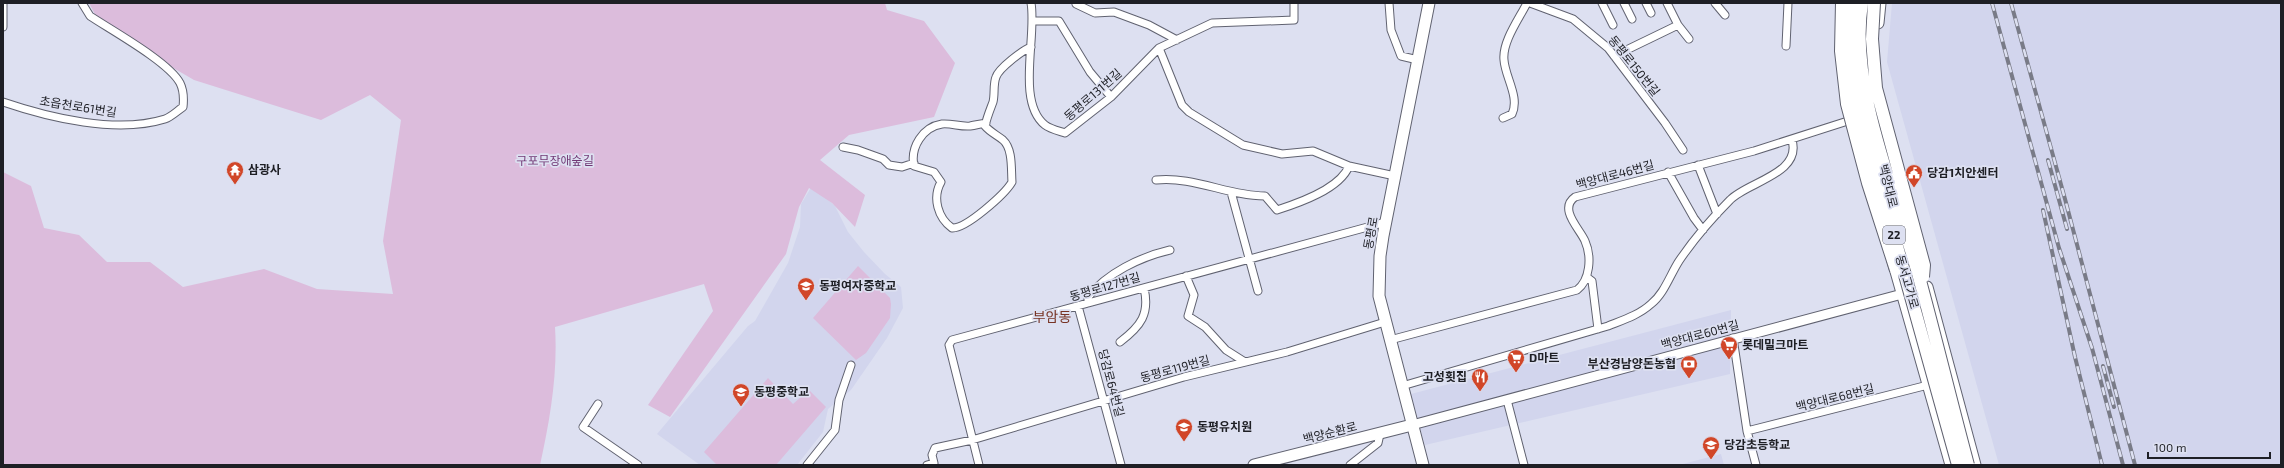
<svg xmlns="http://www.w3.org/2000/svg" width="2284" height="468" font-family="'Exo 2','Noto Sans KR',sans-serif">
	<style>
		.built { fill: #d2d5ed }
		.green { fill: #dcbcdc }
		.lines { fill: none; stroke-linecap: round; stroke-linejoin: round }
		.minor-casing { stroke: #606270; stroke-width: 9 }
		.tertiary-casing { stroke: #606270; stroke-width: 11 }
		.secondary-casing { stroke: #606270; stroke-width: 13 }
		.minor { stroke: #fff; stroke-width: 7 }
		.tertiary { stroke: #fff; stroke-width: 9 }
		.secondary { stroke: #fff; stroke-width: 11 }
		.rail-casing { stroke: #797b87; stroke-width: 4 }
		.rail { stroke: #dde0f1; stroke-width: 2.5; stroke-dasharray: 8; stroke-linecap: butt }
		.trunk-bridge-casing { stroke: #606270; stroke-width: 14; stroke-linecap: butt }
		.trunk-bridge { stroke: #fff; stroke-width: 12 }
		.labels { text-anchor: middle; stroke-width: 3.5; stroke-linejoin: round; paint-order: stroke }
		.shield { fill: #dde0f1; stroke: #575962; stroke-width: 1 }
		.shield-label { font-size: 11px; font-weight: bold; fill: #1e1f25 }
		.street-label { font-size: 12px; fill: #1e1f25; stroke: #dde0f1 }
		.park-label { font-size: 12px; fill: #713875; stroke: #dde0f1 }
		.poi-label { font-size: 12px; font-weight: bold; fill: #1e1f25; stroke: #dde0f1; text-anchor: start }
		.quarter-label { font-size: 14px; fill: #773324; stroke: #dde0f1 }
	</style>
	<rect width="100%" height="100%" fill="#dde0f1"/>
	<path class="built" d="M1892 3H2281V465H1999L1887 62Z
		M812 186 835 206 848 232 864 252 885 274 901 287 903 308 887 338 851 390 828 409 823 432 797 465H700L657 434 748 326 755 321 788 263 800 227 801 204Z
		M1731 310 1730 374 1425 445 1411 394Z
		M1721 454 1724 465H1679Z"/>
	<path class="green" d="M89 3H885L887 10 924 21 955 63 934 117 849 135 820 160 865 195 855 227 832 203 809 188 799 207 786 254 670 417 648 405 713 311 704 284 555 327C558 373 550 420 540 465H3V172L31 186 44 228 79 235 107 262H150L183 287 264 269 317 289 393 294 383 241 401 120 370 95 321 120 194 80 158 59 96 16Z
		M858 266 890 298 891 304 890 318 866 353 856 360 813 318Z
		M768 378 793 404 809 390 826 407 776 465H717L704 452Z"/>
	<g class="lines">
		<g class="minor-casing">
			<path id="minor" d="M1031 3C1037 36 1016 102 1045 125 1050 129 1059 131 1065 133L1111 97 1159 48 1212 23 1294 20V3
				M1389 3 1391 30 1401 56 1418 60
				M1530 3 1573 19 1608 48 1665 123 1683 150
				M1602 3 1613 25
				M1624 3 1632 19
				M1646 3 1651 13
				M1667 3 1678 25 1689 39
				M1715 3 1725 15
				M1076 4 1095 13 1114 12 1149 25 1177 40
				M1033 21H1059L1090 72 1111 97
				M3 27V3
				M1786 46 1788 3
				M1159 48 1182 105 1189 112 1243 145 1282 154 1313 151 1349 166 1395 176
				M1614 56 1678 25
				M3 102C50 118 117 134 165 119 171 117 177 111 183 107 184 98 184 91 180 83 169 62 111 30 90 16L82 3
				M1503 118 1512 114C1520 97 1505 77 1504 60 1502 42 1519 19 1527 3
				M986 123C980 124 976 125 970 126 961 127 951 123 942 124 923 127 910 147 914 166L934 172 941 182C932 198 938 218 952 228 966 229 1005 194 1012 182 1011 169 1013 149 1003 140 997 135 990 132 985 126 987 117 990 110 993 102 995 94 993 84 996 77 999 68 1023 50 1031 47
				M843 147 858 150 883 159 889 165 902 167 914 163
				M1698 165 1717 214
				M1668 172 1694 218 1703 230
				M1156 180C1194 176 1228 196 1265 196L1277 210C1299 203 1340 189 1349 166
				M1231 192 1258 291
				M1186 276 1194 295 1188 316 1205 327 1226 350 1245 362
				M1588 278 1592 281 1598 329
				M1088 303V297C1107 273 1140 257 1170 250
				M1078 306 1121 465
				M1733 338 1747 431 1756 465
				M1390 340 1577 290C1590 280 1592 257 1585 241 1580 229 1558 209 1575 197L1754 151 1854 119
				M1120 342C1141 326 1150 314 1144 288
				M1402 386 1608 326C1623 320 1639 315 1651 304 1664 294 1670 275 1679 261 1694 239 1711 219 1730 200 1747 182 1802 174 1792 140
				M1507 400 1524 465
				M598 404 583 427 638 465
				M1747 431 1928 385
				M807 465 835 430 839 400 851 365
				M927 465 934 463 932 455 935 448 972 440 1184 377 1287 352 1385 322
				M979 465 949 345 952 340 1386 222
				M1350 465 1378 443 1380 434"/>
		</g>
		<g class="tertiary-casing">
			<path id="tertiary" d="M1412 425 1906 293 1918 291 1927 298"/>
		</g>
		<g class="secondary-casing">
			<path id="secondary" d="M1878 23 1880 3
				M1893 261 1951 465
				M1927 287 1975 465
				M1254 465 1412 425
				M1423 465 1379 296 1380 256 1383 236 1429 3"/>
		</g>
		<use href="#minor" class="minor"/>
		<use href="#tertiary" class="tertiary"/>
		<use href="#secondary" class="secondary"/>
		<g class="rail-casing">
			<path id="rail" d="M1992 3 2059 248 2092 348 2123 465
				M2011 3 2065 199 2135 465
				M2048 160 2067 229
				M2043 210 2075 357 2102 465
				M2103 366 2114 407"/>
		</g>
		<use href="#rail" class="rail"/>
		<g class="trunk-bridge-casing">
			<path id="trunk-bridge" d="M1842 3 1841 51 1847 104 1868 183 1896 270
				M1852 3 1850 68 1857 103 1958 465
				M1862 3C1848 86 1897 197 1919 277 1936 339 1951 402 1968 465
				M1874 3 1872 39 1876 88 1924 265 1923 277"/>
		</g>
		<use href="#trunk-bridge" class="trunk-bridge"/>
	</g>
	<defs>
		<g id="temple-pin" transform="scale(0.9)"><path d="M0 17L-7.5 6A9.5 9.5 0 1 1 7.5 6Z" fill="#d14628" stroke="#dde0f1"/><path d="M0-6L5-2H3V0L6.5 2.5H4V6H1.5V3h-3V6H-4V2.5H-6.5L-3 0V-2H-5Z" fill="#fff"/></g>
		<g id="civic-pin" transform="scale(0.9)"><path d="M0 17L-7.5 6A9.5 9.5 0 1 1 7.5 6Z" fill="#d14628" stroke="#dde0f1"/><path d="M-.6-6.5H3V-4.5H.6V-3L4-1V1h2V6H-6V1h2V-1L-.6-3ZM-1.2 2.5V6h2.4V2.5Z" fill="#fff"/></g>
		<g id="school-pin" transform="scale(0.9)"><path d="M0 17L-7.5 6A9.5 9.5 0 1 1 7.5 6Z" fill="#d14628" stroke="#dde0f1"/><path d="M0-5L7-2L0 1L-7-2ZM-4 1L0 2.5L4 1V4Q0 6-4 4Z" fill="#fff"/></g>
		<g id="supermarket-pin" transform="scale(0.9)"><path d="M0 17L-7.5 6A9.5 9.5 0 1 1 7.5 6Z" fill="#d14628" stroke="#dde0f1"/><path d="M-6-5.5h2.5l.6 2H6L4.5 2H-2.5L-4.4-4H-6ZM-1.5 3.2a1.3 1.3 0 1 0 .1 0ZM3 3.2a1.3 1.3 0 1 0 .1 0Z" fill="#fff"/></g>
		<g id="bank-pin" transform="scale(0.9)"><path d="M0 17L-7.5 6A9.5 9.5 0 1 1 7.5 6Z" fill="#d14628" stroke="#dde0f1"/><path d="M-6-4H6V4H-6ZM0-2.3a2.3 2.3 0 1 0 0 4.6a2.3 2.3 0 1 0 0-4.6Z" fill="#fff"/></g>
		<g id="restaurant-pin" transform="scale(0.9)"><path d="M0 17L-7.5 6A9.5 9.5 0 1 1 7.5 6Z" fill="#d14628" stroke="#dde0f1"/><path d="M-5-6h1v4h1v-4h1v4h1v-4h1v5L-1.5 .5V6h-2V.5L-5-1ZM5-6V6H3V1.5H1.5Q1.5-4 5-6Z" fill="#fff"/></g>
	</defs>
	<g fill-rule="evenodd">
		<use href="#temple-pin" x="235" y="170"/>
		<use href="#civic-pin" x="1914" y="173"/>
		<use href="#school-pin" x="806" y="286"/>
		<use href="#supermarket-pin" x="1729" y="345"/>
		<use href="#supermarket-pin" x="1516" y="358"/>
		<use href="#bank-pin" x="1689" y="364"/>
		<use href="#restaurant-pin" x="1480" y="377"/>
		<use href="#school-pin" x="741" y="392"/>
		<use href="#school-pin" x="1184" y="427"/>
		<use href="#school-pin" x="1711" y="445"/>
	</g>
	<g class="labels">
		<rect class="shield" x="1883" y="226" width="22" height="18" rx="3"/>
		<g class="shield-label">
			<text x="1894" y="239">22</text>
		</g>
		<g class="street-label">
			<text transform="translate(1634 66) rotate(51)" y="4">동평로150번길</text>
			<text transform="translate(1093 95) rotate(-41)" y="4">동평로131번길</text>
			<text transform="translate(78 107) rotate(9)" y="4">초읍천로61번길</text>
			<text transform="translate(1615 175) rotate(-15)" y="4">백양대로46번길</text>
			<text transform="translate(1888 186) rotate(76)" y="4">백양대로</text>
			<text transform="translate(1371 233) rotate(-80)" y="4">동평로</text>
			<text transform="translate(1907 282) rotate(74)" y="4">동서고가로</text>
			<text transform="translate(1105 287) rotate(-16)" y="4">동평로127번길</text>
			<text transform="translate(1700 335) rotate(-15)" y="4">백양대로60번길</text>
			<text transform="translate(1175 369) rotate(-15)" y="4">동평로119번길</text>
			<text transform="translate(1111 383) rotate(75)" y="4">당감로64번길</text>
			<text transform="translate(1835 398) rotate(-14)" y="4">백양대로68번길</text>
			<text transform="translate(1330 433) rotate(-14)" y="4">백양순환로</text>
		</g>
		<g class="park-label">
			<text x="555" y="165">구포무장애숲길</text>
		</g>
		<g class="poi-label">
			<text x="248" y="174">삼광사</text>
			<text x="1927" y="177">당감1치안센터</text>
			<text x="819" y="290">동평여자중학교</text>
			<text x="1742" y="349">롯데밀크마트</text>
			<text x="1529" y="362">D마트</text>
			<text x="1676" y="368" text-anchor="end">부산경남양돈농협</text>
			<text x="1467" y="381" text-anchor="end">고성횟집</text>
			<text x="754" y="396">동평중학교</text>
			<text x="1197" y="431">동평유치원</text>
			<text x="1724" y="449">당감초등학교</text>
		</g>
		<g class="quarter-label">
			<text x="1052" y="322">부암동</text>
		</g>
	</g>
	<rect width="2284" height="468" fill="none" stroke="#1e1f25" stroke-width="8"/>
	<path d="M2148 452v6h122v-6" fill="none" stroke="#1e1f25" stroke-width="2"/>
	<text x="2154" y="452" font-size="12" fill="#1e1f25" stroke="#dde0f1" stroke-width="3" paint-order="stroke">100 m</text>
</svg>
